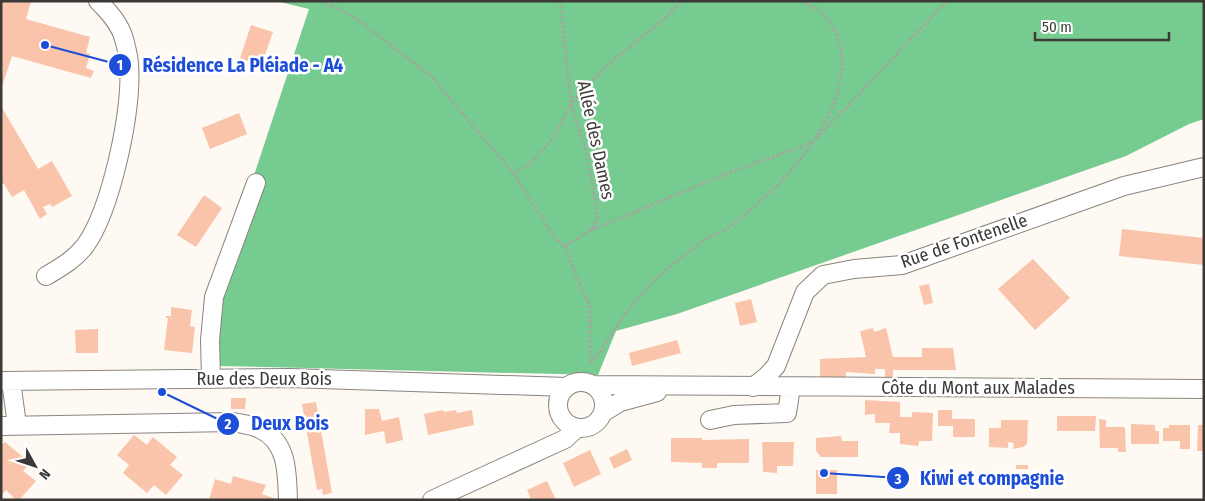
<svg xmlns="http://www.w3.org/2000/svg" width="1205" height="501" font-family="'Fira Sans Condensed',sans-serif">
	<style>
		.forest { fill: #75cb90 }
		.building { fill: #f9c4a9 }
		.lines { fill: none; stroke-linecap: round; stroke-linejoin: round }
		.minor-casing { stroke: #8a847e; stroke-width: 20 }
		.path { stroke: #a8a39f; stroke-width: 3; stroke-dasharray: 2.5 2.5; stroke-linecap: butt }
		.minor { stroke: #fff; stroke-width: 18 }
		.labels { text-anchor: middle; stroke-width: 5; stroke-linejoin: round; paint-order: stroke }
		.street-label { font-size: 18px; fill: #3c3937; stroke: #fff }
		.leader { fill: none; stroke: #1d4ed8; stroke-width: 2 }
		.callout-dot { fill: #1d4ed8; stroke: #fff; stroke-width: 2 }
		.mark-label { font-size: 15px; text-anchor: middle; font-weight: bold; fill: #fff }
		.callout-label { font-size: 19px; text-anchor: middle; font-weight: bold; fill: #1d4ed8; stroke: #fff; stroke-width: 5; stroke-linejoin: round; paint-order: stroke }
	</style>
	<rect width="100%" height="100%" fill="#fff9f4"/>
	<path class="forest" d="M276 1H1204V119L1189 124 1126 156 677 314 616 331 598 375 220 366 219 281 309 9Z"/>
	<path class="building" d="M1 1H31L26 19 90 37 86 53 90 54 86 68 94 71 91 78 12 56 1 90Z
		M251 25 273 32 261 66 240 58Z
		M1 106 38 169 52 161 72 196 52 207 50 204 43 207 47 214 40 219 24 190 12 197 1 179Z
		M239 113 247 134 210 149 202 128Z
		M204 195 222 208 196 247 177 235Z
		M1122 229 1204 238V265L1119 256Z
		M1033 259 1070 298 1035 330 998 289Z
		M929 284 933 303 924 305 919 286Z
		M751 299 757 322 740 326 735 303Z
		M171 307 192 310 190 326 195 327 192 353 164 350 168 318H166V316H171Z
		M873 328 874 332 886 328 893 357H922V348H953L956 370H893V378H885V369H875V374L846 372V378L820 377V359L866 357 860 331Z
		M98 329V353H76L75 330Z
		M677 340 681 353 632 366 629 353Z
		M231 398H246L245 409H231Z
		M865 400 900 402V417H912V412L933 413 932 441H919L918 446 900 444V433H889L890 423H875V414L865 415Z
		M316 402 332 493 323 495 322 489 317 490 302 404Z
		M365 409H379L382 421 399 417 403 440 386 444 384 431 365 435Z
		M443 410 444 412 456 410 457 413 472 410 474 425 428 435 424 414Z
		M938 410H952V419H975V437H953V426H938Z
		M1057 416H1096L1095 431H1057Z
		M1099 419 1106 420V427H1125L1126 452H1118V448H1100Z
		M1001 420H1028L1027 444 1023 447 1013 449 1014 443 1008 442V448L989 447V428H1001Z
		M1131 424 1155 425V431H1159V444H1131Z
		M1169 425H1190V449H1180V441H1163V428H1169Z
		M1198 425H1204V451H1197Z
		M134 435 147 445 153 437 177 457 170 465 183 475 166 495 154 485 147 493 123 473 129 465 117 455Z
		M841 436 842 441H858V457H821L816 451V438Z
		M671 438H702V440L749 439V463H717V468H702V463L671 462Z
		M5 442 30 463 23 471 36 481 19 500H16L6 490 1 496V446Z
		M762 442H794L793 466H777V473L763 472Z
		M627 449 632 460 614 469 609 458Z
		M590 450 601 474 574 487 563 463Z
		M1016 465H1028V469H1016Z
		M816 470H837V494H816Z
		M233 476 266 485 262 494 278 500H209L215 479 231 484Z
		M547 481 556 500H535L534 498 531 499 527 490Z"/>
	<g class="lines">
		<g class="minor-casing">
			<path id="minor" d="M46 276C61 267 74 260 85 246 111 210 133 109 129 65 129 57 126 47 124 39 120 24 109 12 98 1
				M211 379 210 340 214 297 256 183
				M1 381 290 378 567 387
				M11 381 17 425
				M558 405a23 23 0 1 1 46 0a23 23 0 1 1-46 0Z
				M593 385 1204 389
				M753 387 766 377 776 366 805 292 823 275 854 269 902 265 1124 186 1204 167
				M604 412 620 402 657 392
				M710 420 734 415 787 413 791 387
				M1 426 233 422C242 424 252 425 260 429 288 442 287 473 288 500
				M432 500 565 439 577 428"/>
		</g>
		<path class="path" d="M322 1 358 20 431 76 513 173 556 239 565 246
			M560 1 571 103 587 155 598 218 591 230 565 246 578 281 590 306 591 362
			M817 138C861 93 903 46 947 1
			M513 173 529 165 555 136 571 103 610 63 663 20 681 1
			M1 183 3 182
			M591 230 726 174 811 143
			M591 364C611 336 629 305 653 282 668 268 686 253 703 241 712 236 721 233 729 227 777 192 842 125 842 63 842 44 834 22 818 10 813 6 807 4 801 1"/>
		<use href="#minor" class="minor"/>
	</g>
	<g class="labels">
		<g class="street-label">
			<text transform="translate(596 140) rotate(78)" y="6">Allée des Dames</text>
			<text transform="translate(964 241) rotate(-19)" y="6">Rue de Fontenelle</text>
			<text x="264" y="385">Rue des Deux Bois</text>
			<text x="978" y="394">Côte du Mont aux Malades</text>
		</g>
	</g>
	<path class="leader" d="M45 45L120 65M162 392L228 424M824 473L898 478"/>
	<g class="callout-dot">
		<circle cx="45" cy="45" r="5"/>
		<circle cx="162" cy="392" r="5"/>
		<circle cx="824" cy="473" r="5"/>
		<circle cx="120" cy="65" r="12"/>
		<circle cx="228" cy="424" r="12"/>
		<circle cx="898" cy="478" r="12"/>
	</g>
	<g class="mark-label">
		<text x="120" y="70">1</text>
		<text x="228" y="429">2</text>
		<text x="898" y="484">3</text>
	</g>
	<g class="callout-label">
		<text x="243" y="72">Résidence La Pléiade - A4</text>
		<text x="290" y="430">Deux Bois</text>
		<text x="992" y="485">Kiwi et compagnie</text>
	</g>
	<rect width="1205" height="501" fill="none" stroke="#3c3937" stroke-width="5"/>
	<g transform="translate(35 466) rotate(130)" stroke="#ffffff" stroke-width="4" paint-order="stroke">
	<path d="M0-4L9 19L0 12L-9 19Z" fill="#3c3937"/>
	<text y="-8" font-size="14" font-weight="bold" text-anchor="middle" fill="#3c3937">N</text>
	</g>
	<path d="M1035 32v8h134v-8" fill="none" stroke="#3c3937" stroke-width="2.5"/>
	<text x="1042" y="32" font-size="15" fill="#3c3937" stroke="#ffffff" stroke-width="4" paint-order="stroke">50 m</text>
</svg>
